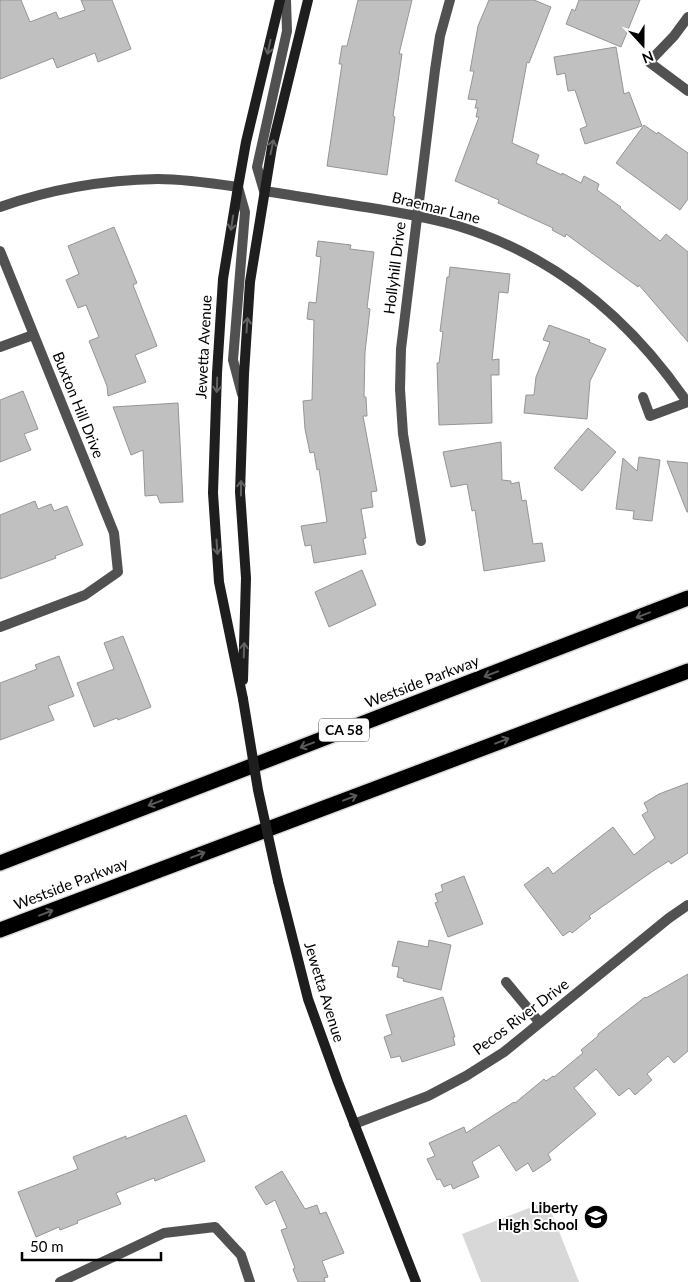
<svg xmlns="http://www.w3.org/2000/svg" width="688" height="1282" font-family="Lato,sans-serif">
	<style>
		.green { fill: #d8d8d8 }
		.building { fill: #c0c0c0; stroke: #959595 }
		.lines { fill: none; stroke-linecap: round; stroke-linejoin: round }
		.highway-casing { stroke: #dbdbdb; stroke-width: 18 }
		.street { stroke: #515151; stroke-width: 10 }
		.secondary { stroke: #1e1e1e; stroke-width: 10 }
		.highway { stroke: #000; stroke-width: 15 }
		.secondary-bridge { stroke: #1e1e1e; stroke-width: 10 }
		.oneway { stroke: #626262 }
		.oneway2 { stroke: #595959 }
		.labels { text-anchor: middle; stroke-width: 4; stroke-linejoin: round; paint-order: stroke }
		.shield { fill: #fff; stroke: #4c4c4c; stroke-width: 1 }
		.shield-label { font-size: 14px; font-weight: bold; fill: #000 }
		.street-label { font-size: 15px; fill: #000; stroke: #fff }
		.poi-label { font-size: 15px; font-weight: bold; fill: #000; stroke: #fff; text-anchor: end }
	</style>
	<rect width="100%" height="100%" fill="#fff"/>
	<path class="green" d="M547 1201 579 1282H481L462 1234Z"/>
	<path class="building" d="M0 0H21L30 22 56 12 59 19 85 10 81 0H112L131 49 98 62 95 53 57 68 53 58 0 79Z
		M358 0H412L399 54H402L393 116 395 117 387 175 327 166 342 64H339L342 46H347Z
		M489 0H534L551 7 529 63 527 62 512 143 539 155 536 163 562 175V173L581 183 584 176 599 184 597 190 621 207 620 208 660 241 666 234 688 252V342L639 285 638 287 566 234 565 237 552 230 553 228 498 203 499 200 455 181 479 117H476L478 108H475L477 100 468 99 474 71H470L478 26Z
		M579 0H640L621 47 566 24 572 9 575 11Z
		M616 47 624 94 629 92 642 126 585 144 580 129 587 126 575 90 568 91 565 73 557 75 554 57Z
		M644 125 657 134 658 132 688 153V199L680 210 616 163Z
		M114 227 137 283 133 285 157 346 135 355 146 382 108 396 107 386 89 341 99 337 86 305 78 308 66 280 79 274 68 246Z
		M318 241 351 245 350 249 374 252 367 308 370 309 365 352 364 397H366L367 416H363L377 491 371 492 373 507 361 509 366 538 363 539 366 554 314 563 311 545 305 546 301 526 327 522 319 469 317 470 314 452 310 453 305 429 303 401 312 400 314 320 307 319 309 302 316 303 321 257 316 256Z
		M450 267 510 274 508 293 499 292 492 360 499 359V375H491L492 423 439 425 437 363H439L443 332 440 331 447 277H449Z
		M549 325 590 340 589 342 606 349 590 381 587 419 524 413 526 395H534L536 377 550 342 543 340Z
		M23 391 38 429 24 434 31 450 0 462V400Z
		M178 403 183 502 160 503 157 495 145 496 143 450 131 455 113 407Z
		M588 428 616 452 582 491 554 468Z
		M501 442 502 480 511 481V484L519 482 522 501 526 500 533 544 542 543 545 561 484 571 475 510 472 511 467 484 451 487 443 452Z
		M639 457 660 460 652 521 633 519 634 511 616 509 623 458 637 471Z
		M667 461 688 463V512H687Z
		M35 501 38 509 51 504 54 511 67 506 83 545 55 556 56 558 0 579V515Z
		M362 570 376 605 329 627 315 592Z
		M123 636 151 707 118 720 117 718 94 727 77 683 114 669 104 643Z
		M59 656 74 696 48 706 54 720 0 740V683L37 669 35 665Z
		M688 783V853L671 864 669 861 653 871 589 916 591 918 572 933 570 931 563 936 524 885 548 867 553 874 613 827 634 855 655 838 642 815 648 811 644 803 659 794Z
		M464 876 483 924 448 937 435 903 438 902 435 894 443 891 441 885Z
		M429 940 451 945 441 990 403 981 404 979 397 977 399 967 392 966 398 941 428 947Z
		M688 974V1051L674 1063 668 1056 647 1074 652 1080 635 1095 629 1088 619 1096 596 1069 574 1088 596 1114 548 1154 551 1160 533 1172 528 1163 516 1171 499 1145 472 1162 479 1177 453 1189 451 1184 444 1187 440 1179 437 1180 427 1159 435 1156 429 1143 464 1127 466 1133 514 1102 515 1103 544 1079 546 1081 553 1076 554 1077 583 1053 581 1050 598 1036V1034L645 997 646 998Z
		M443 997 455 1037H453L455 1045 402 1062 400 1056 391 1058 384 1037 392 1034 386 1015Z
		M186 1115 205 1161 155 1181 154 1178 116 1193 121 1204 77 1221 78 1223 60 1230 59 1227 36 1237 18 1192 78 1169 73 1157 126 1136V1139Z
		M282 1171 305 1209 317 1205 320 1214 326 1212 344 1253 322 1261 328 1277 324 1278 325 1282H298L293 1269 295 1268 281 1230 287 1228 275 1200 266 1205 255 1187Z"/>
	<g class="lines">
		<g class="highway-casing">
			<path id="highway" d="M0 863 688 598
				M0 930 688 671"/>
		</g>
		<path class="street" d="M286 0 287 31 257 167 264 191C298 196 332 202 365 207 396 212 428 217 458 226 556 256 630 319 687 402
			M688 17 674 36 649 62 688 91
			M0 207C51 189 103 180 158 179 184 179 211 183 238 187L245 212 233 360 242 394
			M0 251 114 533 118 572 85 595 0 627
			M0 347 33 335
			M643 397 650 416 688 402
			M421 541 403 434 400 389 401 349 435 70 440 36 450 0
			M506 982 540 1023
			M354 1124 428 1096 466 1076 504 1052 669 918 688 905
			M60 1282 164 1233 215 1227 241 1255 250 1282"/>
		<path class="secondary" d="M243 680 246 578 240 492 244 374 250 282 272 147 308 0
			M243 699 219 582 213 493 217 373 223 279 238 187 246 142 280 0
			M278 881 308 999 338 1082 416 1282"/>
		<use href="#highway" class="highway"/>
		<path class="secondary-bridge" d="M243 699 258 790 278 881"/>
	</g>
	<defs><path id="oneway-shaft" d="M-6 0H5M1.5-3L5.5 0L1.5 3" fill="none" stroke-width="1.6" stroke-linecap="round" stroke-linejoin="round" transform="scale(1.25)"/></defs>
	<g class="oneway">
		<use href="#oneway-shaft" transform="translate(269 47) rotate(102)"/>
		<use href="#oneway-shaft" transform="translate(272 147) rotate(-78)"/>
		<use href="#oneway-shaft" transform="translate(232 223) rotate(99)"/>
		<use href="#oneway-shaft" transform="translate(247 325) rotate(-86)"/>
		<use href="#oneway-shaft" transform="translate(217 385) rotate(92)"/>
		<use href="#oneway-shaft" transform="translate(241 488) rotate(-90)"/>
		<use href="#oneway-shaft" transform="translate(217 547) rotate(86)"/>
		<use href="#oneway-shaft" transform="translate(244 650) rotate(-88)"/>
	</g>
	<g class="oneway2">
		<use href="#oneway-shaft" transform="translate(643 615) rotate(159)"/>
		<use href="#oneway-shaft" transform="translate(491 674) rotate(159)"/>
		<use href="#oneway-shaft" transform="translate(502 741) rotate(-21)"/>
		<use href="#oneway-shaft" transform="translate(307 745) rotate(159)"/>
		<use href="#oneway-shaft" transform="translate(350 798) rotate(-21)"/>
		<use href="#oneway-shaft" transform="translate(155 803) rotate(159)"/>
		<use href="#oneway-shaft" transform="translate(198 855) rotate(-21)"/>
		<use href="#oneway-shaft" transform="translate(46 913) rotate(-21)"/>
	</g>
	<defs>
		<g id="school-disc" transform="scale(1.25)"><circle r="9.5" fill="#000" stroke="#fff"/><path d="M0-5L7-2L0 1L-7-2ZM-4 1L0 2.5L4 1V4Q0 6-4 4Z" fill="#fff"/></g>
	</defs>
	<g fill-rule="evenodd">
		<use href="#school-disc" x="596" y="1217"/>
	</g>
	<g class="labels">
		<rect class="shield" x="319" y="718.5" width="50" height="23" rx="4"/>
		<g class="shield-label">
			<text x="344" y="735">CA 58</text>
		</g>
		<g class="street-label">
			<text transform="translate(436 208) rotate(14)" y="5">Braemar Lane</text>
			<text transform="translate(395 268) rotate(-83)" y="5">Hollyhill Drive</text>
			<text transform="translate(204 347) rotate(-87)" y="5">Jewetta Avenue</text>
			<text transform="translate(78 405) rotate(68)" y="5">Buxton Hill Drive</text>
			<text transform="translate(422 682) rotate(-21)" y="5">Westside Parkway</text>
			<text transform="translate(71 884) rotate(-21)" y="5">Westside Parkway</text>
			<text transform="translate(324 992) rotate(73)" y="5">Jewetta Avenue</text>
			<text transform="translate(521 1017) rotate(-37)" y="5">Pecos River Drive</text>
		</g>
		<g class="poi-label">
			<text x="578" y="1213">Liberty<tspan x="578" dy="17">High School</tspan></text>
		</g>
	</g>
	<g transform="translate(643 45) rotate(159)" stroke="#ffffff" stroke-width="4" paint-order="stroke">
	<path d="M0-4L9 19L0 12L-9 19Z" fill="#000000"/>
	<text y="-8" font-size="14" font-weight="bold" text-anchor="middle" fill="#000000">N</text>
	</g>
	<path d="M22 1252v8h139v-8" fill="none" stroke="#000000" stroke-width="2.5"/>
	<text x="30" y="1252" font-size="15" fill="#000000" stroke="#ffffff" stroke-width="4" paint-order="stroke">50 m</text>
</svg>
